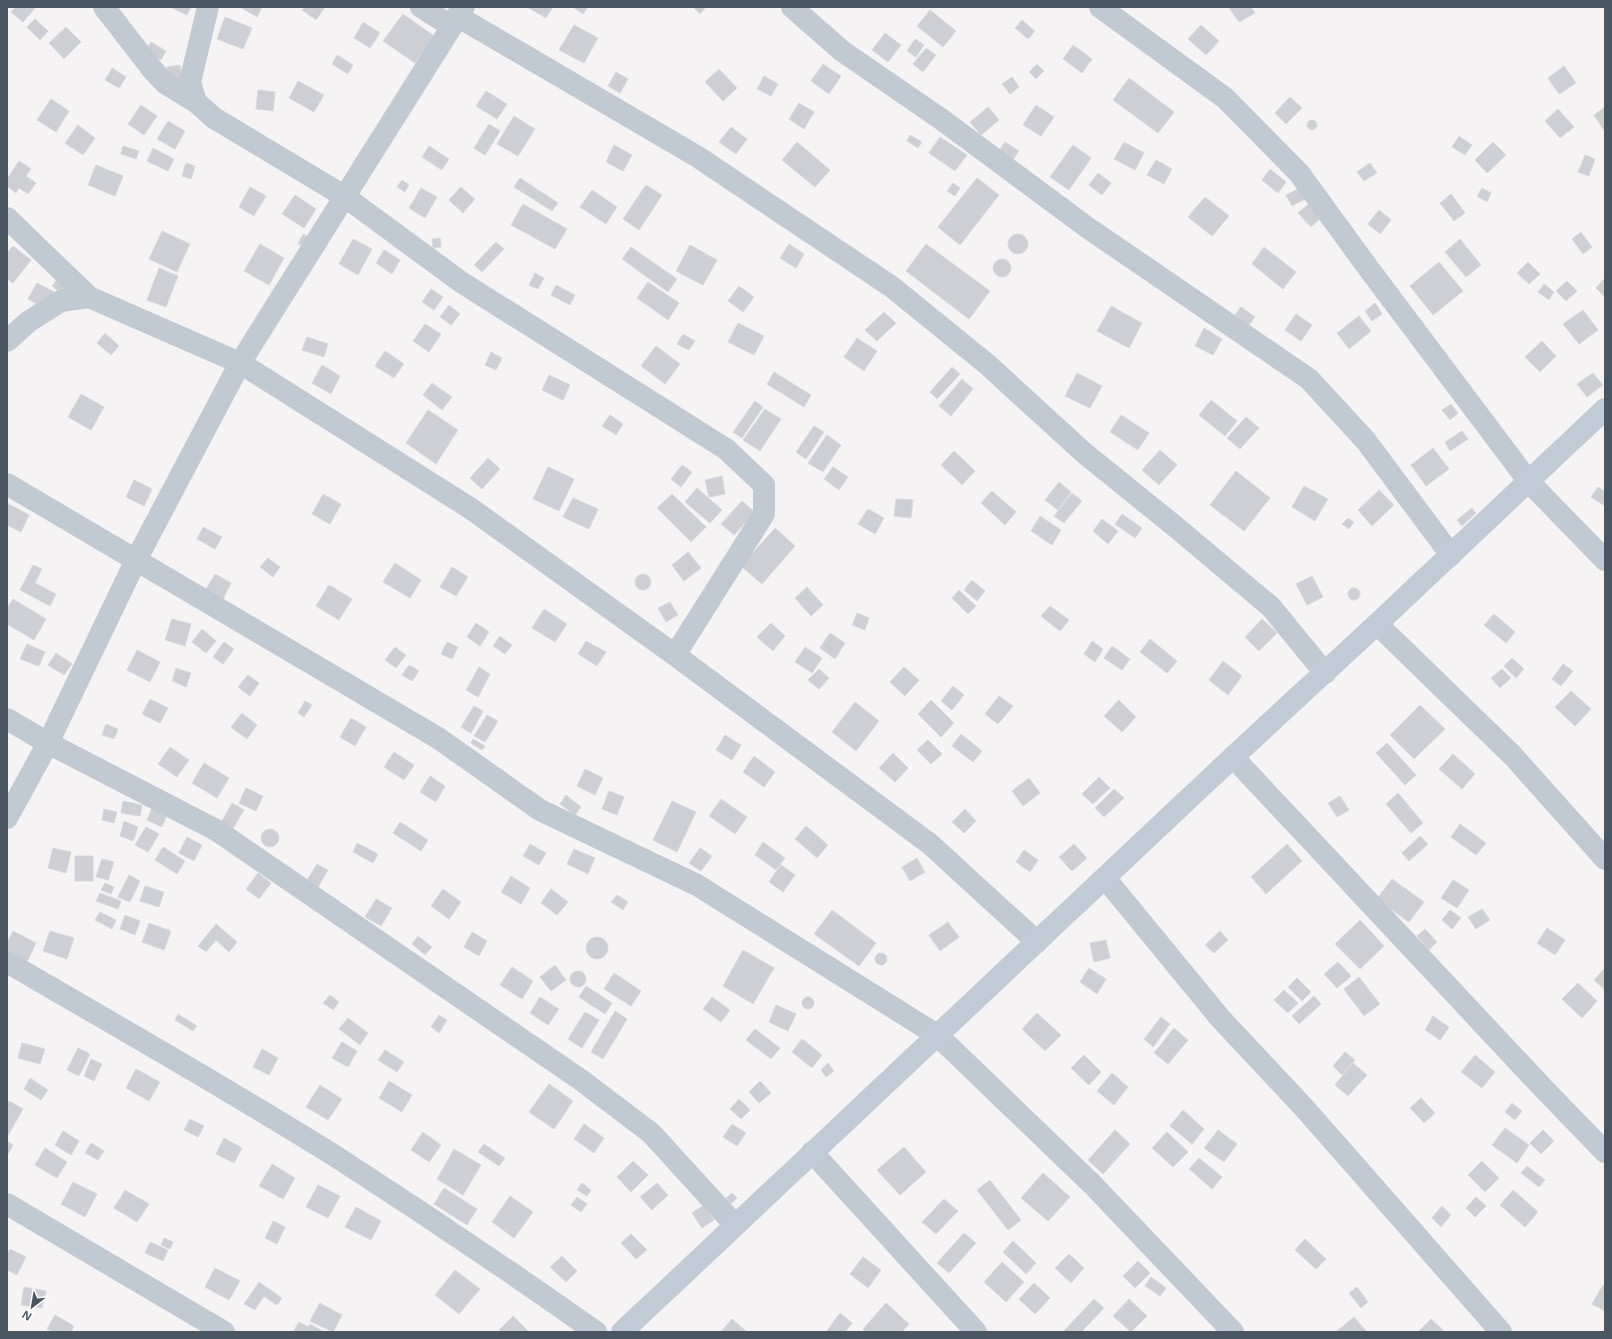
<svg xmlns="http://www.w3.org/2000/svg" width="1612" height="1339" font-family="'Noto Sans',sans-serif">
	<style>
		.building { fill: #cdcfd5; stroke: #d7d9de }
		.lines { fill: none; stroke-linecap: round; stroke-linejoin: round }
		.street { stroke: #c1cad2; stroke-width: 22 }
		.secondary { stroke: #c1cbd6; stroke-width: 22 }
	</style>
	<rect width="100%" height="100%" fill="#f5f3f3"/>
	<path class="building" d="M16 7H36L23 22 11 12Z
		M170 7H191L187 15Z
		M240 7H262L257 17Z
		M305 7H325L316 20 302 10Z
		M527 7H553L546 18Z
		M573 7H588L583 14Z
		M693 7H706L700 14Z
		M1231 7H1251L1255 13 1239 22 1229 8Z
		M930 10 956 31 943 47 917 26Z
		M403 14 434 36 415 63 383 41Z
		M225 17 252 28 243 49 217 39Z
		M35 19 48 31 40 40 27 27Z
		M1022 20 1035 31 1028 39 1015 28Z
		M363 22 380 33 370 48 354 38Z
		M574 25 598 38 584 63 559 50Z
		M1201 25 1219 41 1206 55 1188 39Z
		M66 27 81 42 64 59 49 43Z
		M885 33 901 45 888 62 872 50Z
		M915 39 924 45 916 57 907 51Z
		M151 42 166 51 161 60 146 51Z
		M1073 45 1092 59 1082 73 1063 59Z
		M926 48 936 55 923 72 913 64Z
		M337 55 353 65 348 74 332 64Z
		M823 64 841 76 829 94 811 81Z
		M1037 64 1044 71 1036 79 1029 72Z
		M180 65 183 80 169 82 167 67Z
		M1564 66 1576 83 1559 94 1548 78Z
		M112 68 126 77 119 88 105 80Z
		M719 69 737 88 723 101 705 82Z
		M616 72 628 79 620 93 608 86Z
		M764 76 778 84 771 96 757 89Z
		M1012 77 1019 87 1010 94 1002 84Z
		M1129 78 1174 112 1158 133 1113 100Z
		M298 81 324 95 314 112 289 98Z
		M258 90 275 92 273 111 256 109Z
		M486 91 507 104 497 119 476 106Z
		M1290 97 1302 108 1286 124 1275 113Z
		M51 99 69 111 56 132 37 120Z
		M799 103 814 112 804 129 789 119Z
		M141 105 157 116 144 135 128 124Z
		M1036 105 1054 117 1041 136 1023 125Z
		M988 107 999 120 981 135 970 122Z
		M1605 107V132L1594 115Z
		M1558 109 1574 127 1560 138 1545 121Z
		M514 116 535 129 518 156 497 144Z
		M1307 125a5 5 0 1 1 10 0a5 5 0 1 1-10 0Z
		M168 121 185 131 175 149 157 139Z
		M489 124 500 131 485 155 474 148Z
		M78 125 95 138 83 155 65 143Z
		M731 127 747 139 736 154 719 142Z
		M910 135 922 142 918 148 907 141Z
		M1459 136 1472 145 1465 155 1452 147Z
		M940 137 967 155 955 171 929 153Z
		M797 142 830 170 815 187 782 160Z
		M1005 142 1019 151 1011 162 997 154Z
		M1124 142 1144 153 1135 170 1114 159Z
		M1493 142 1506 155 1487 173 1475 160Z
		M614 145 632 155 623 171 606 162Z
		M1073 145 1091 158 1069 190 1050 177Z
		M123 146 139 151 136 159 121 154Z
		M429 146 449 159 442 170 422 157Z
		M153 148 174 159 168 171 147 161Z
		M1585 155 1595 159 1589 176 1578 172Z
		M1156 160 1172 169 1164 184 1147 175Z
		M19 161 31 169 26 176 36 183 28 194 19 188 16 193 7 186V179Z
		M186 163 195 166 191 179 182 176Z
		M1370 163 1377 173 1364 181 1357 172Z
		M96 165 123 176 115 196 88 185Z
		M1270 169 1286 182 1278 193 1262 180Z
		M1098 173 1111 183 1102 195 1089 185Z
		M520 178 558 203 552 211 514 187Z
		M977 178 999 195 960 245 938 227Z
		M402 180 409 185 405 192 397 187Z
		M953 183 960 188 955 196 947 191Z
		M646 185 662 195 639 230 623 219Z
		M250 187 266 196 254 216 239 207Z
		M461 187 475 199 463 213 449 200Z
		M1302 187 1307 198 1292 206 1286 195Z
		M421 188 437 197 425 218 409 208Z
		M1482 188 1491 193 1487 202 1477 196Z
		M592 190 617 207 606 224 580 207Z
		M1451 194 1465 213 1454 221 1440 203Z
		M295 195 316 209 304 228 282 214Z
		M1205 197 1229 216 1212 236 1188 217Z
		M523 204 567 229 555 249 511 225Z
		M1309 204 1322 217 1311 227 1298 213Z
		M1379 210 1391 220 1380 234 1368 224Z
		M162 231 190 244 177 272 149 259Z
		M1581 232 1592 247 1583 254 1572 239Z
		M1008 244a10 10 0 1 1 20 0a10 10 0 1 1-20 0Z
		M303 234 314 239 308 249 298 244Z
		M440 238 441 247 433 248 432 239Z
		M353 239 372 249 358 275 339 264Z
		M1460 239 1481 265 1466 277 1445 252Z
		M496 242 504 249 482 272 474 265Z
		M260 244 284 258 269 285 244 271Z
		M789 244 804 254 796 268 780 258Z
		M926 244 990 291 969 319 906 271Z
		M690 245 717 260 703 285 676 271Z
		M13 246 31 260 13 283 7 279V253Z
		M631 247 677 279 668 292 622 259Z
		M1264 247 1296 272 1283 289 1252 264Z
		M384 250 400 260 392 274 376 263Z
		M993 268a9 9 0 1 1 18 0a9 9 0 1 1-18 0Z
		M1439 262 1463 291 1433 315 1410 286Z
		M1528 262 1540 274 1529 284 1517 273Z
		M159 268 178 276 166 307 147 300Z
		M535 273 544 278 538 289 529 285Z
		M59 277 71 287 65 296 52 286Z
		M1605 278V297L1596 288Z
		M1567 281 1577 291 1566 301 1556 291Z
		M648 282 679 303 668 320 637 298Z
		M37 283 54 292 44 308 28 299Z
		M1544 284 1554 292 1549 300 1538 292Z
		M556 285 575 295 570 305 551 295Z
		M739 286 754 297 743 312 728 301Z
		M431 289 443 297 434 310 422 302Z
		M1375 303 1382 314 1372 321 1365 311Z
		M449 305 460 314 451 325 440 317Z
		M1111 306 1142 323 1129 348 1097 331Z
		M1241 307 1255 317 1249 325 1235 315Z
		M1583 310 1598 330 1579 344 1563 324Z
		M884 312 896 323 877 341 865 330Z
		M1296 314 1312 325 1301 341 1285 330Z
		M1359 316 1371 331 1349 349 1337 333Z
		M738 323 764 336 754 355 728 342Z
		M425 324 441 334 429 352 413 341Z
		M1204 328 1222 339 1213 355 1195 346Z
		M105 333 119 346 111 355 97 343Z
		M683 334 695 341 689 350 677 344Z
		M307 337 328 344 324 357 302 350Z
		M857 338 877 351 864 371 844 357Z
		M1542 341 1556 356 1540 372 1525 357Z
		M656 346 680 364 665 384 641 366Z
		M385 351 404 364 394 378 375 366Z
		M491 352 502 358 496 370 485 365Z
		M322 365 340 376 331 394 312 383Z
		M952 367 960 374 937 399 930 392Z
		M774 372 811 395 804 407 767 384Z
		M1077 373 1102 386 1090 408 1065 396Z
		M1593 373 1603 385 1587 397 1577 384Z
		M549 375 570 385 563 400 542 390Z
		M962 379 973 389 951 416 939 406Z
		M432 383 452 397 442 410 423 395Z
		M81 394 104 407 91 430 68 417Z
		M1211 400 1237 421 1225 436 1199 415Z
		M755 401 763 407 742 438 733 432Z
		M1451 404 1458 413 1450 420 1442 410Z
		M765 409 781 419 760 451 743 440Z
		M428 410 458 430 436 464 406 443Z
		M610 415 623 424 616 435 602 426Z
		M1121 415 1149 433 1138 450 1110 432Z
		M1246 417 1259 428 1240 449 1227 438Z
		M814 426 824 432 806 459 796 452Z
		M1462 431 1468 439 1450 451 1445 442Z
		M827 435 841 445 823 472 808 463Z
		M1433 448 1449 469 1426 486 1411 465Z
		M1160 450 1177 465 1159 485 1142 470Z
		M954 451 975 471 962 485 941 465Z
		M488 458 500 469 482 489 470 478Z
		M682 465 692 472 681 487 671 479Z
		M548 467 574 479 559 511 533 499Z
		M833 467 848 477 839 490 824 479Z
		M1236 471 1270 498 1244 531 1210 505Z
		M722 476 725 494 709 497 705 480Z
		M134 480 152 489 144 506 126 497Z
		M1059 482 1071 492 1058 510 1045 500Z
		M1304 486 1328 499 1315 521 1292 507Z
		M1598 487 1605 492V506L1591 497Z
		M697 488 722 510 710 523 685 502Z
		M1379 490 1394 505 1372 526 1358 510Z
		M992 491 1016 512 1005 525 981 503Z
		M1072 493 1082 501 1064 523 1054 516Z
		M323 494 341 504 330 524 312 514Z
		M672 494 706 527 691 542 657 508Z
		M573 498 598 509 589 529 563 517Z
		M896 499 913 500 911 518 894 516Z
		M742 501 755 512 734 535 721 524Z
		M7 503 29 515 21 532 7 525Z
		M1472 508 1476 513 1462 526 1457 520Z
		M868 509 884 518 875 534 858 524Z
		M1122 514 1142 528 1135 538 1115 524Z
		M1040 516 1061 530 1052 545 1031 531Z
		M1348 518 1354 522 1349 529 1342 524Z
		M1102 519 1118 531 1108 544 1093 531Z
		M203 527 222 537 215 549 197 539Z
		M775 528 795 546 762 584 741 566Z
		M688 552 701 568 684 581 672 565Z
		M268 558 280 567 273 577 260 567Z
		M395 563 421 580 410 598 383 582Z
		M33 565 42 569 35 583 56 594 50 606 20 590Z
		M452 567 468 577 456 596 440 587Z
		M215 574 231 583 222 601 205 591Z
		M635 582a8 8 0 1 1 16 0a8 8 0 1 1-16 0Z
		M1312 576 1323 597 1307 605 1296 584Z
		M972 580 985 591 977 601 964 590Z
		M329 585 352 599 339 620 316 606Z
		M807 587 823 605 811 616 795 598Z
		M1348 594a6 6 0 1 1 12 0a6 6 0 1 1-12 0Z
		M959 590 976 606 968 614 952 598Z
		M13 599 46 619 34 640 7 624V608Z
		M670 602 678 615 666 622 658 608Z
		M1050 606 1069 620 1060 631 1041 616Z
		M544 609 567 624 555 642 532 628Z
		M857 613 869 618 865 630 852 625Z
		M1494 614 1515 632 1506 643 1484 625Z
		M172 619 191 624 185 646 165 640Z
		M1262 619 1277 633 1259 651 1245 637Z
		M476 623 489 632 480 646 467 637Z
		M771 623 785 636 773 651 757 637Z
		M202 629 216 641 206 653 192 642Z
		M830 633 845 643 835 659 820 648Z
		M500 636 512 645 505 654 493 646Z
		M1150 639 1177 661 1167 673 1140 652Z
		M586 641 606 652 597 666 578 654Z
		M1092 641 1103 649 1095 662 1084 654Z
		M224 642 234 649 223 664 213 657Z
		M447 642 458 647 452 659 441 654Z
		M27 644 45 652 39 666 20 659Z
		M1112 646 1130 659 1122 670 1104 658Z
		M395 647 406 655 396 668 385 660Z
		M805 647 822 658 812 673 795 662Z
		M137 650 160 662 150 682 127 670Z
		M56 653 72 664 64 675 48 665Z
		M1512 658 1524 669 1516 678 1504 666Z
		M1223 661 1242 676 1228 695 1209 680Z
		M1563 664 1573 671 1561 686 1552 679Z
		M409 665 419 671 412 681 402 675Z
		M479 667 490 674 478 697 466 690Z
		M904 667 919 680 905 696 890 682Z
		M176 668 191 673 186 687 172 681Z
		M819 669 829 678 819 689 808 680Z
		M1502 669 1511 678 1500 688 1491 678Z
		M248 675 259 683 250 696 238 687Z
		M953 686 964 695 952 710 941 701Z
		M1571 691 1591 709 1575 726 1555 707Z
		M999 696 1013 706 998 724 985 714Z
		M150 699 168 708 160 723 142 714Z
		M931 700 954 723 941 737 918 714Z
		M1119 700 1136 717 1122 732 1104 716Z
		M305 701 312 705 304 717 298 713Z
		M855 702 879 721 856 751 832 732Z
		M1420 705 1445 729 1414 759 1390 735Z
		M474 706 483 711 471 733 461 727Z
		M242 713 257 725 247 739 231 727Z
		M487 715 498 721 485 742 474 736Z
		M351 718 366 727 355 746 340 737Z
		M106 724 118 729 114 739 102 735Z
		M961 734 982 751 973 762 952 746Z
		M725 735 741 745 732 760 716 750Z
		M473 739 485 746 482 750 471 743Z
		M928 740 942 754 931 764 917 750Z
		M1387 743 1416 775 1405 785 1376 753Z
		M170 747 189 760 177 777 158 764Z
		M394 752 414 765 404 780 384 767Z
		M893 753 908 768 895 782 879 768Z
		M1453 754 1475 774 1462 789 1439 769Z
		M754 756 775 772 764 787 743 772Z
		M204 763 229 778 217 798 192 783Z
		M585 769 603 778 595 795 577 786Z
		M430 776 445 786 436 802 420 792Z
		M1099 777 1110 788 1093 804 1082 794Z
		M1029 778 1040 793 1023 806 1012 791Z
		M246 788 263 796 256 811 239 803Z
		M1114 789 1124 798 1104 817 1095 808Z
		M609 791 624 797 617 815 602 809Z
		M1398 793 1423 823 1411 833 1386 804Z
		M566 795 581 807 575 815 560 804Z
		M1340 796 1349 810 1337 817 1328 803Z
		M721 799 747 817 735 834 709 816Z
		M123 801 142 805 140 816 121 813Z
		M672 801 696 812 677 852 653 840Z
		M232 803 244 810 232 830 221 823Z
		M152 808 167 815 162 827 147 820Z
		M104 809 117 812 114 823 102 820Z
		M965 809 976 821 964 833 952 822Z
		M124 821 138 827 133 841 120 836Z
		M400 822 428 840 421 851 393 833Z
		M1460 824 1486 843 1476 855 1451 837Z
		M806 826 828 845 817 858 795 839Z
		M146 827 159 834 148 852 135 845Z
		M261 838a9 9 0 1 1 18 0a9 9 0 1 1-18 0Z
		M1420 836 1428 844 1409 861 1402 853Z
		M187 837 202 845 194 861 179 853Z
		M763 842 785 858 776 870 755 855Z
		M357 843 378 854 373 863 353 852Z
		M530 844 546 853 539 865 523 856Z
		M1074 844 1087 858 1072 871 1059 857Z
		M1287 844 1302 861 1266 894 1251 877Z
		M163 847 185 861 177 874 155 860Z
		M53 848 71 852 66 873 48 868Z
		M700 848 712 856 701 871 689 863Z
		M574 849 595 858 588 874 567 864Z
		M1024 850 1038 860 1030 872 1016 862Z
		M75 856H93V881H75Z
		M917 858 925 872 910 881 902 867Z
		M102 859 114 862 108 880 96 877Z
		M317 864 328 870 317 889 306 882Z
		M781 865 795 875 783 892 769 882Z
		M258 873 271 883 259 899 246 889Z
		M129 875 140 881 130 902 118 897Z
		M511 876 530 888 521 904 501 892Z
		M1392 879 1424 902 1409 922 1377 899Z
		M1453 880 1469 890 1457 908 1441 898Z
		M105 883 114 887 111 894 101 890Z
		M145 886 164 892 159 907 140 901Z
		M443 889 461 902 449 919 431 906Z
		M551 889 568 902 557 915 541 903Z
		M100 893 121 901 118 909 96 901Z
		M617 895 628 902 623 910 611 902Z
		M376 899 392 908 381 926 365 917Z
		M1482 909 1490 920 1476 929 1468 917Z
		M832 910 876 943 859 966 814 934Z
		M1450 910 1461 918 1452 929 1442 920Z
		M100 912 116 920 112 929 95 920Z
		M125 915 140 921 135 935 120 929Z
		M1360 920 1384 946 1360 969 1335 944Z
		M948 922 959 937 940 951 929 935Z
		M149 923 171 931 164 950 142 942Z
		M216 924 237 942 229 952 216 940 206 952 198 946Z
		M1547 928 1565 940 1555 955 1537 943Z
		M1425 929 1437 942 1429 950 1417 936Z
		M13 931 36 943 27 962 7 952V943Z
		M50 931 74 938 67 959 43 951Z
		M1220 931 1228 940 1214 953 1205 945Z
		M472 932 487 941 479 956 464 947Z
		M418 936 432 947 425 955 412 944Z
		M586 948a11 11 0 1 1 22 0a11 11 0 1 1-22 0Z
		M1106 940 1110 958 1094 962 1090 943Z
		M743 950 774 968 753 1004 723 986Z
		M875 959a6 6 0 1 1 12 0a6 6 0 1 1-12 0Z
		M1338 962 1351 976 1337 988 1324 974Z
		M555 965 566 980 551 991 540 977Z
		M512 967 533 981 522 999 500 985Z
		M1089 968 1106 979 1097 994 1080 982Z
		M1604 969 1605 970V990L1594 980Z
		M570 979a8 8 0 1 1 16 0a8 8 0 1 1-16 0Z
		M614 973 641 991 631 1006 604 989Z
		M1359 977 1380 1004 1364 1016 1344 989Z
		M1297 978 1311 992 1302 1001 1288 987Z
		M1578 983 1597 1001 1582 1018 1562 999Z
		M586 986 612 1003 605 1014 579 997Z
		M1284 990 1298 1003 1288 1013 1274 1000Z
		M330 995 339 1002 333 1010 323 1003Z
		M1314 996 1321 1004 1299 1024 1292 1016Z
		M802 1003a6 6 0 1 1 12 0a6 6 0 1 1-12 0Z
		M540 997 559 1009 548 1025 530 1013Z
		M712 997 730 1010 721 1022 703 1009Z
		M776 1005 796 1014 788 1031 769 1022Z
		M615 1011 627 1019 603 1059 591 1052Z
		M585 1012 599 1020 582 1048 568 1039Z
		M1037 1013 1061 1035 1045 1051 1022 1029Z
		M178 1014 197 1026 193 1031 175 1020Z
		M439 1015 447 1020 439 1033 431 1027Z
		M1433 1016 1449 1027 1440 1040 1425 1030Z
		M1161 1017 1170 1024 1153 1047 1144 1039Z
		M348 1018 368 1033 360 1045 339 1029Z
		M1174 1028 1188 1040 1168 1064 1154 1053Z
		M755 1029 780 1048 771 1059 746 1040Z
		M802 1039 822 1055 812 1068 792 1052Z
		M342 1042 357 1051 348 1067 332 1058Z
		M22 1043 45 1049 40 1064 18 1058Z
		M78 1048 90 1054 79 1076 67 1070Z
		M262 1049 278 1058 269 1075 253 1067Z
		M385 1050 404 1062 397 1072 378 1060Z
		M1345 1052 1355 1060 1342 1075 1333 1066Z
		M1084 1055 1101 1072 1089 1085 1071 1068Z
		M1475 1055 1495 1072 1482 1088 1461 1072Z
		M91 1059 102 1064 94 1081 84 1076Z
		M828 1063 834 1071 826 1077 821 1070Z
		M1353 1063 1367 1075 1348 1096 1335 1085Z
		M136 1069 160 1082 149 1101 126 1088Z
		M1112 1073 1128 1087 1114 1105 1097 1091Z
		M30 1078 48 1090 41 1100 24 1089Z
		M389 1081 412 1095 402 1112 379 1098Z
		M760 1081 771 1093 759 1103 749 1092Z
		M549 1084 573 1101 554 1129 529 1112Z
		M320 1085 342 1099 328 1120 306 1107Z
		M1421 1098 1435 1113 1424 1123 1410 1108Z
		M739 1099 750 1110 741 1119 730 1109Z
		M9 1101 23 1109 7 1137V1105Z
		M1512 1103 1522 1111 1515 1120 1505 1112Z
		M1183 1110 1204 1129 1192 1144 1170 1126Z
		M190 1119 204 1126 198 1137 184 1130Z
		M584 1124 604 1138 594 1153 574 1139Z
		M732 1124 746 1133 737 1146 723 1137Z
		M1505 1128 1529 1145 1517 1163 1492 1145Z
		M1115 1130 1130 1144 1103 1174 1088 1160Z
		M1218 1130 1237 1144 1224 1162 1204 1148Z
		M1543 1130 1554 1141 1541 1154 1530 1143Z
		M63 1131 79 1141 71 1155 55 1145Z
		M423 1132 441 1145 429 1162 411 1150Z
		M1167 1132 1188 1152 1173 1167 1152 1148Z
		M224 1138 242 1148 234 1163 216 1154Z
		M7 1141 13 1145 7 1156Z
		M91 1143 104 1151 98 1160 85 1153Z
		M484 1144 505 1158 499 1166 478 1152Z
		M904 1147 926 1172 900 1195 877 1170Z
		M45 1148 67 1162 57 1178 35 1165Z
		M454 1149 481 1165 463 1195 437 1179Z
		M1199 1158 1222 1177 1212 1189 1189 1169Z
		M633 1161 648 1175 631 1192 617 1177Z
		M1482 1161 1499 1178 1485 1192 1468 1175Z
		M272 1164 295 1178 283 1199 259 1186Z
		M1527 1166 1545 1180 1539 1187 1521 1173Z
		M1043 1173 1070 1197 1048 1221 1021 1198Z
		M990 1180 1021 1220 1008 1230 977 1190Z
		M73 1182 97 1194 85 1217 61 1204Z
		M582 1183 591 1190 587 1196 577 1190Z
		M657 1183 668 1195 652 1210 640 1197Z
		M318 1185 340 1196 328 1218 306 1207Z
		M444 1188 477 1209 467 1225 434 1204Z
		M125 1190 149 1204 137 1222 114 1208Z
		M1513 1190 1538 1212 1525 1227 1500 1205Z
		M732 1193 737 1198 731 1204 726 1198Z
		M510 1196 533 1212 514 1238 492 1222Z
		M577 1197 587 1204 581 1212 571 1205Z
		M1476 1197 1486 1206 1475 1217 1466 1208Z
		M944 1199 958 1211 936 1234 922 1222Z
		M704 1205 714 1220 702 1228 692 1213Z
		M1442 1206 1451 1215 1441 1227 1432 1218Z
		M356 1207 381 1221 371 1240 345 1227Z
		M273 1221 285 1227 277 1244 265 1238Z
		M964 1233 976 1243 949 1273 937 1263Z
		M631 1234 647 1250 636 1259 621 1243Z
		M164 1238 173 1242 170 1249 161 1245Z
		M1305 1239 1326 1259 1316 1269 1295 1250Z
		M1013 1241 1036 1263 1026 1274 1003 1252Z
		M150 1242 168 1250 163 1261 145 1253Z
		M10 1249 26 1257 17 1275 7 1270V1254Z
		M1069 1254 1084 1268 1071 1283 1055 1268Z
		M562 1256 577 1271 566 1282 550 1267Z
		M863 1257 881 1270 868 1288 850 1274Z
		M1138 1261 1150 1273 1135 1288 1123 1276Z
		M1002 1262 1024 1282 1006 1302 984 1282Z
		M215 1268 240 1281 229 1300 205 1287Z
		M455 1270 480 1289 459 1314 435 1295Z
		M1151 1277 1166 1288 1160 1296 1145 1286Z
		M259 1282 282 1298 277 1305 264 1296 255 1310 244 1304Z
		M1034 1283 1050 1298 1035 1314 1019 1299Z
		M1603 1285 1605 1286V1311L1592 1304Z
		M24 1287 46 1291 42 1308 21 1305Z
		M1357 1287 1368 1302 1361 1308 1349 1293Z
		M1094 1299 1104 1308 1081 1332H1063Z
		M1129 1299 1147 1316 1131 1332 1113 1316Z
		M320 1303 342 1315 333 1332 310 1321Z
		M886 1303 909 1324 902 1332H866L863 1329Z
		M840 1313 852 1323 845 1332H826Z
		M55 1315 74 1326 71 1332H54L47 1329Z
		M513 1316 529 1332H501L499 1330Z
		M1354 1317 1367 1332H1338L1337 1331Z
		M732 1319 747 1332H721Z
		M1431 1319 1443 1330 1441 1332H1420L1419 1331Z
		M299 1322 308 1327 310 1324 324 1332H293Z"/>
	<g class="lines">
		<path class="street" d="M104 7 152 69 165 83 196 102
			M208 7 190 82 196 102 214 118 344 196 461 282 726 449 764 485V514L675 655
			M421 7 451 26
			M792 7 842 51 941 119 1088 228 1309 379 1366 441 1451 555
			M1100 7 1225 98 1299 173 1366 265 1529 482 1605 560
			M457 16 698 157 892 287 988 365 1083 452 1177 528 1271 607 1325 673
			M7 218 89 297
			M7 341 28 322 61 301 89 297 240 363 470 508 675 655 930 844 1037 942
			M7 484 438 738 540 810 697 885 937 1035 1093 1185 1233 1332
			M1377 624 1513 756 1605 859
			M7 719 48 743 216 830 581 1080 651 1133 735 1225
			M1233 757 1543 1088 1605 1152
			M7 818 48 743 136 560 240 363 464 7
			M1105 878 1220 1018 1307 1111 1501 1332
			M7 962C118 1027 230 1090 338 1158 425 1214 511 1272 596 1332
			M812 1152 976 1332
			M7 1204 224 1332"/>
		<path class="secondary" d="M622 1332 1233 757 1377 624 1605 409"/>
	</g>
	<rect width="1612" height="1339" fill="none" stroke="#4a5661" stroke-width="16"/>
	<g transform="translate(32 1307) rotate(211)" stroke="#ffffff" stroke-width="3" paint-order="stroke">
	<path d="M0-3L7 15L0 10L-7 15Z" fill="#4a5661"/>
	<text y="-6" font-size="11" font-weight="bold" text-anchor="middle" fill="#4a5661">N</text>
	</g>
</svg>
